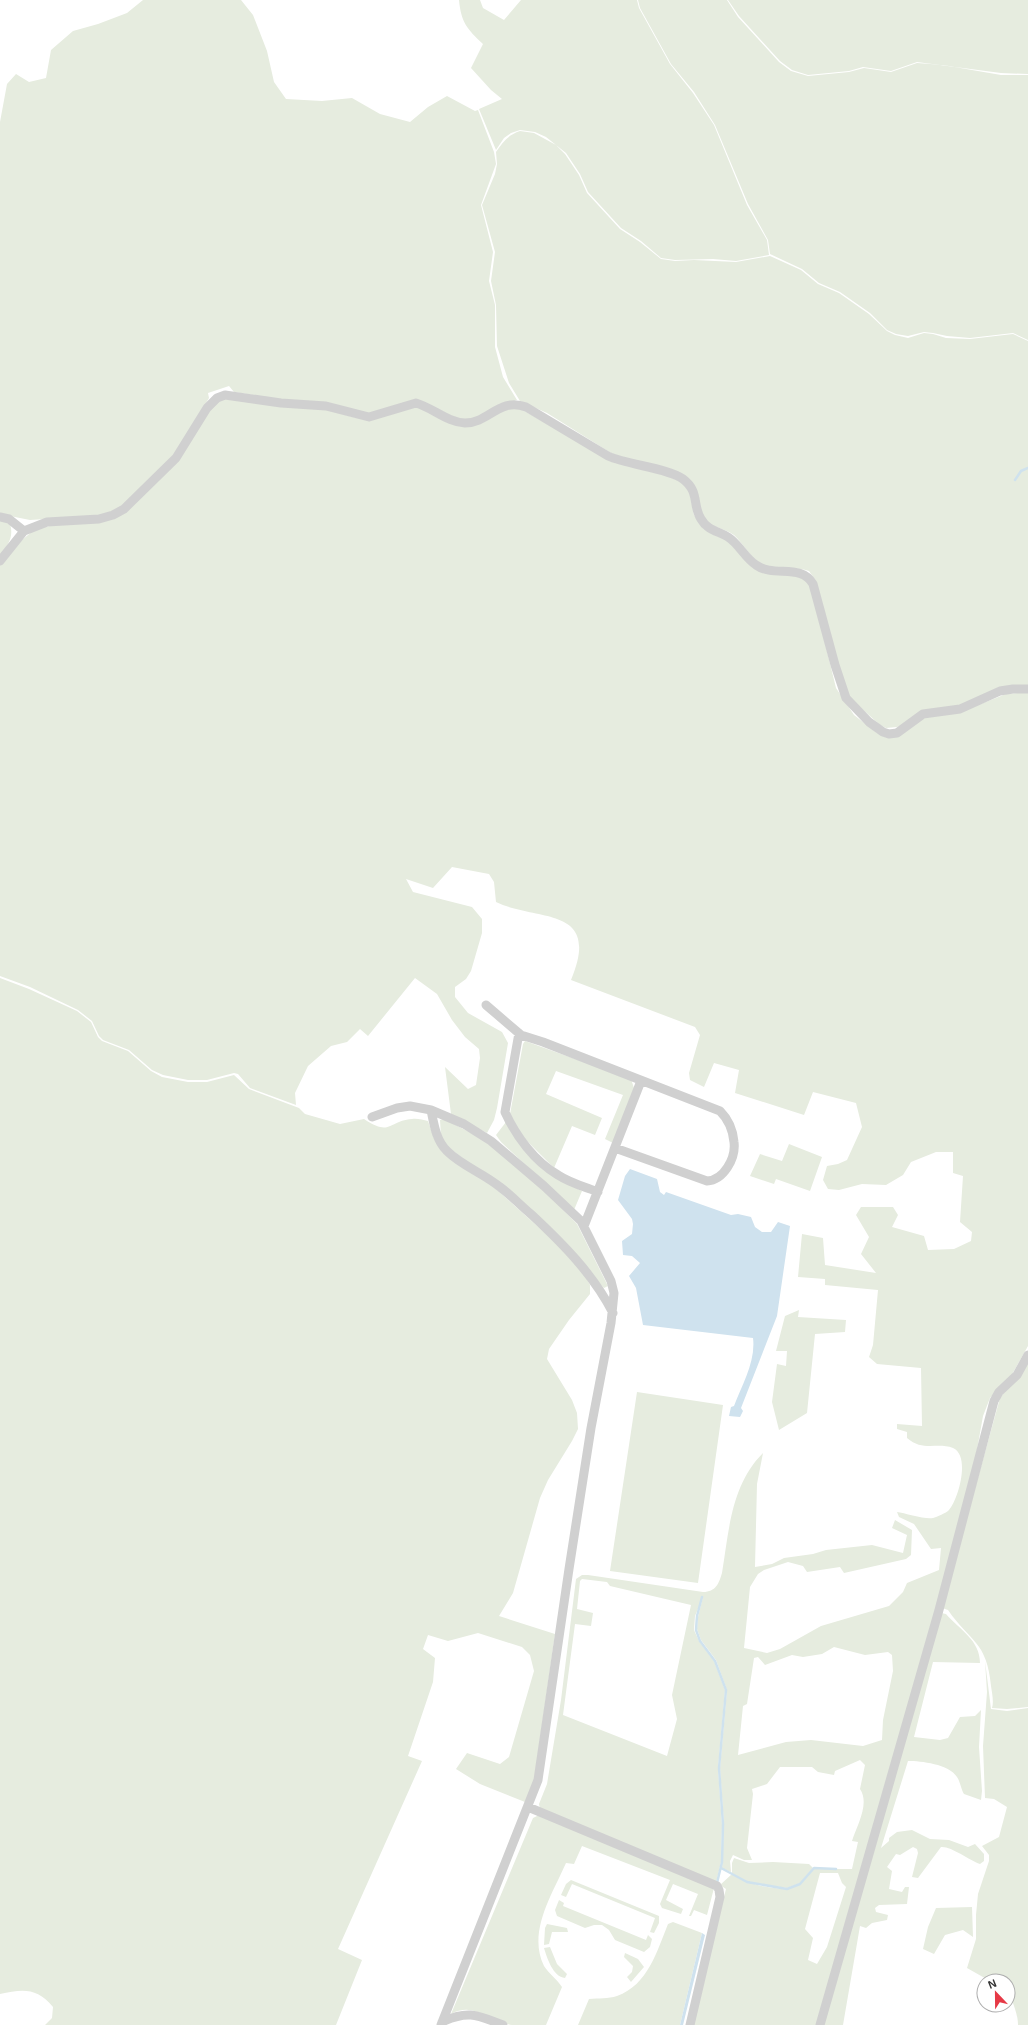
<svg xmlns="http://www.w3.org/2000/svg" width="1028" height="2025" font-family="Arial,sans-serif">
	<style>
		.green { fill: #e6ecdf; fill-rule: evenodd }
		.water { fill: #cfe2ee }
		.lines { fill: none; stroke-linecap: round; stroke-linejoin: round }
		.stream { stroke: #cfe2ee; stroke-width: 2.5 }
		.street { stroke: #d0d0d0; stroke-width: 9 }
	</style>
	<rect width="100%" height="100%" fill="#fff"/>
	<path class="green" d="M143 0H241L253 15 267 51 274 82 286 99 322 101 352 98 380 114 410 122 428 107 447 96 475 111 478 110 494 152 496 164 481 205 493 252 489 281 495 305V347L503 377 517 400 502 404 473 419 463 420 453 417 425 402 371 414 234 392 229 386 208 393 209 398 178 450 129 502 108 515 30 520 0 514V122L7 84 16 74 29 82 46 78 51 50 73 31 98 24 127 13Z
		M459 0H480L483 8 504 20 521 0H637L639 8 670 64 693 93 714 125 747 205 767 240 769 255 736 261 713 259 675 260 661 258 641 241 621 228 588 192 580 174 566 153 546 137 535 132 520 130 511 133 504 138 496 150 479 109 502 99 491 90 471 68 483 44C467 29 461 22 459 0Z
		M638 0H727L738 17 779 62 791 71 808 76 849 72 864 68 891 72 917 63 943 65 1001 75H1028V340L1013 333 970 338 947 336 933 333 924 332 908 336 896 334 887 330 870 313 840 292 819 283 802 269 770 254 768 240 748 204 715 125 694 92 671 64 640 8Z
		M728 0H1028V74L1001 73 917 62 891 71 863 67 849 71 808 75 792 70 780 61 739 16Z
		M520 131 534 133 556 145 565 154 579 175 587 193 620 229 640 242 661 259 675 261 694 260 736 262 770 256 801 270 818 284 839 293 869 314 887 331 895 335 908 338 924 333 933 334 946 338 970 339 1013 334 1028 341V685L969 702 897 727 886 728 880 725 850 698 845 689 814 578 809 571C795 566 779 571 767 567 752 562 745 545 734 535 726 529 706 525 702 518 698 509 698 497 696 488L611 453 547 413 520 401 509 383 497 346 496 305 491 281 495 252 482 205 495 174 497 164 496 152C503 142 508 135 520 131Z
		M223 399 312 406 357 418 412 407 421 408 457 424 506 408 521 409 607 458 673 476 689 489 694 515 703 528 727 540 746 561 802 575 811 586 836 688 854 715 877 733 885 736 921 718 958 713 1006 694 1028 692V1346L1011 1376 990 1398 983 1416 970 1489 817 2025H692L726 1889 720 1885 732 1874C745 1884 784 1894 798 1885 805 1881 808 1873 814 1869H852L858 1842 852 1841C857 1825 870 1804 860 1789L865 1765 860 1760 835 1771 834 1775 818 1772 812 1767H780L767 1784 752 1789 753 1794 747 1848 752 1860H744L733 1855 730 1861 731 1872 722 1868 724 1824 720 1768 727 1690 716 1660 701 1640 697 1629 698 1617 703 1597 695 1616 694 1630 699 1641 714 1661 725 1690 718 1768 722 1825 721 1862 716 1883 540 1809 539 1804 547 1784 561 1700 576 1579 582 1575H588L703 1592C716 1592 719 1583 722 1573 729 1530 731 1485 763 1453L757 1484 755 1567 772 1564 784 1558 813 1554 826 1550 872 1545 903 1553 907 1535 892 1528 895 1520 912 1530 911 1555 906 1559 844 1573 840 1567 807 1572 803 1566 788 1562 764 1570 758 1574 750 1587 744 1648 767 1653 780 1649 821 1626 889 1606 903 1592 907 1583 939 1570 941 1548 931 1549 914 1524 899 1517 897 1512C905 1513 926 1520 933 1518 937 1517 946 1513 949 1510 958 1500 971 1456 953 1448 937 1442 923 1452 907 1438V1432L897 1429V1424L922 1426 921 1368 877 1364 869 1357 873 1345 878 1290 825 1285V1279L798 1277 802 1234 823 1238 825 1265 876 1273 861 1254 869 1237 856 1215 861 1207H893L898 1215 892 1227 924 1236 928 1250 954 1249 971 1241 972 1232 960 1222 963 1176 953 1173V1152H936L911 1162 903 1175 886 1185 862 1184 839 1190 828 1189 823 1180 827 1166 838 1164 847 1160 862 1127 856 1103 813 1092 804 1115 735 1093 739 1070 714 1063 704 1087 690 1080 689 1073 700 1035 695 1027 571 980C602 905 538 922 496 902L494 882 489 874 452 867 433 888 406 879 413 892 472 907 482 919V933L471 971 466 979 455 987V997L468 1013 502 1032 508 1043 497 1108 494 1120 487 1133 451 1114 445 1067 468 1089 476 1085 480 1058 479 1049 465 1037 452 1020 437 994 415 978 368 1036 360 1029 347 1042 331 1046 308 1066 295 1093 296 1105 250 1088 238 1074 234 1073 207 1080H188L163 1075 152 1070 129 1050 103 1040 99 1036 92 1021 78 1010 30 987 0 976V565L22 540 34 530 57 524 100 522 153 486 209 410 217 401ZM582 1579 607 1582 610 1586 691 1605 672 1695 677 1719 667 1756 563 1715 575 1624 591 1626 593 1613 577 1609 580 1581ZM834 1647 865 1655 888 1652 892 1655 893 1671 883 1720 882 1740 863 1746 811 1740 786 1742 738 1755 743 1706 747 1704 754 1658 758 1657 765 1665 792 1655 803 1657 822 1654ZM820 1873H838L842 1883 846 1887 827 1947 817 1964 808 1960 813 1938 805 1929Z
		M0 520 10 524C14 537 8 545 0 555Z
		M0 978 29 989 77 1011 91 1022 98 1037 102 1041 128 1051 151 1071 162 1077 188 1082H207L234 1075 249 1089 299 1108 305 1114 340 1124 364 1119C391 1137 388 1121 412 1119 417 1118 423 1120 428 1121L435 1141 496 1189 557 1244 585 1275 590 1285V1294L569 1320 549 1349 547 1359 572 1400 577 1413 578 1429 572 1441 548 1480 540 1498 513 1593 499 1616 555 1634 534 1781 525 1802 480 1784 456 1769 467 1753 500 1764 509 1757 534 1671 530 1655 522 1647 478 1633 448 1641 428 1635 423 1649 435 1658 433 1682 408 1756 422 1761 338 1949 362 1960 336 2025H45L52 2018 53 2007C37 1987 22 1989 0 1994Z
		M525 1041 631 1079 634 1088 613 1143 605 1139 623 1095 556 1071 546 1094 602 1118 595 1135 572 1126 554 1168 522 1136 510 1114 523 1044Z
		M444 1119 473 1134 496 1149 543 1189 577 1224 608 1286 604 1288 474 1167 447 1146 441 1136 440 1120Z
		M506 1122 554 1177 582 1191 574 1210 501 1142 496 1135Z
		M789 1144 822 1157 810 1191 776 1179 774 1184 750 1176 760 1154 782 1161Z
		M799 1310 798 1317 846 1320 845 1332 815 1334 807 1413 779 1430 772 1402 777 1364 786 1366 787 1351H776L785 1316Z
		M1028 1361V1707L1007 1709 992 1708C994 1702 992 1693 991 1686 987 1641 970 1642 948 1610L942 1608 1000 1398Z
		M637 1392 723 1405 698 1583 610 1571Z
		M941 1613 946 1614C960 1630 980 1640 980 1663L933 1662 914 1737 940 1740 948 1738 960 1717 975 1716 981 1710 979 1747 982 1791 981 1800 964 1794C961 1789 960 1781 957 1777 949 1764 921 1761 908 1761L881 1848 889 1841V1838L897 1832 912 1830 930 1839 949 1840 968 1847 975 1844 984 1854V1861L980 1864C969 1860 951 1846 941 1847L918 1878 912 1877 918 1853 917 1849 913 1847 900 1855 896 1854 887 1867 892 1871 889 1889 902 1892 905 1887H909L907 1904 879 1905 875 1908 876 1912 888 1915 887 1920 872 1923 866 1928 860 1926 843 2025H822Z
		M985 1661 991 1709 1007 1711 1028 1708V2025H1018C1018 2009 1008 1997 1008 1981H990L967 1968 976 1939V1915L978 1894 989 1861V1855L982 1846 999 1837 1007 1807 994 1799 985 1798 983 1746 987 1692Z
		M539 1815 714 1888 707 1915 694 1910 691 1916H689L698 1894 673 1884 666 1900 683 1909 681 1914 662 1908 660 1904 670 1880 582 1846 574 1864 566 1863C553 1893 527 1932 544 1966 549 1974 557 1979 562 1987L546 2025C535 2025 523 2025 512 2025 490 2022 474 2001 451 2014L533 1818Z
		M734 1858 749 1863 773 1862 809 1864 813 1868 800 1883 787 1888 747 1882 732 1873V1863Z
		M571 1880 659 1916V1923L654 1933 650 1932 655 1918 572 1884 566 1897 561 1895 566 1884Z
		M559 1900 564 1903 563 1906 646 1940 648 1935 652 1939 650 1947 644 1952 615 1940 609 1930 602 1925H594L585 1928 557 1916 555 1910Z
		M972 1907 973 1937 963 1930 945 1935 934 1954 923 1949 928 1927 936 1908Z
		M673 1922 702 1933 680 2025H578L589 1999C599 1998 608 1999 617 1996 648 1985 657 1951 668 1924Z
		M547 1924 567 1928 568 1932H552L549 1944 544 1945 545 1928Z
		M550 1947 557 1964 567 1974 565 1978C553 1977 547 1958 544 1948Z
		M625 1953 638 1959 644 1967 631 1982 627 1977 632 1972 633 1966 624 1957Z"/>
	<path class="water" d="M630 1169 657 1179 660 1192 664 1195 666 1192 731 1215 738 1214 751 1217 755 1227 762 1232H771L778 1222 790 1226 777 1316 741 1408 743 1411 740 1417 729 1416 731 1407 734 1406C742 1385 756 1361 753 1338L643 1325 636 1288 629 1276 640 1263 632 1256 623 1255 622 1241 632 1234 633 1224 632 1219 618 1200 625 1176Z
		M702 1933 705 1935 683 2025H680Z"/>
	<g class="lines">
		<path class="stream" d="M1015 480 1021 471 1028 468
			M702 1597 697 1616 696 1630 700 1641 715 1661 726 1690 719 1768 723 1824 722 1862 717 1883
			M721 1868 747 1882 787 1889 800 1884 814 1868 836 1869"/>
		<path class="street" d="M0 517 9 519 24 531
			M0 561 24 531 47 522 99 519 113 515 124 509 176 458 207 408 217 398 225 395 281 403 326 406 369 417 416 403C433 408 447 422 465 423 489 423 499 397 526 407L608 456C628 465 668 468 683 479 700 492 692 505 701 519 707 530 718 531 728 537 739 544 745 558 756 565 774 578 801 563 813 584L835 665 846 698 869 722 883 732 889 734 897 733 923 714 960 709 1000 691 1013 689H1028
			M486 1005 521 1035 543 1042 720 1111C728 1119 733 1131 734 1142 736 1158 724 1180 707 1181L615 1148
			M519 1033 505 1112C516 1136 534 1161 558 1175 570 1183 585 1187 598 1192
			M431 1110C434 1125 436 1140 447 1151 462 1166 483 1173 500 1187 511 1195 521 1206 532 1215 563 1244 593 1274 613 1313
			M372 1117 397 1108 410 1106 431 1110 464 1124 491 1141 544 1186 581 1221 611 1281 614 1293 611 1323 591 1428 569 1569 538 1780 441 2025
			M584 1226 641 1081
			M528 1807 717 1886 719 1890 720 1897 690 2025
			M442 2022C468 2010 477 2015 503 2025
			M820 2025 939 1610 994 1401 999 1392 1017 1375 1028 1355"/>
	</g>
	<g transform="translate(996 1993) rotate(338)"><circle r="19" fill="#ffffff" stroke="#adadad"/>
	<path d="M0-3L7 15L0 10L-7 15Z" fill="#e63946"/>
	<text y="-6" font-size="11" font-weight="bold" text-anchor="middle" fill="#333333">N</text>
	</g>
</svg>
